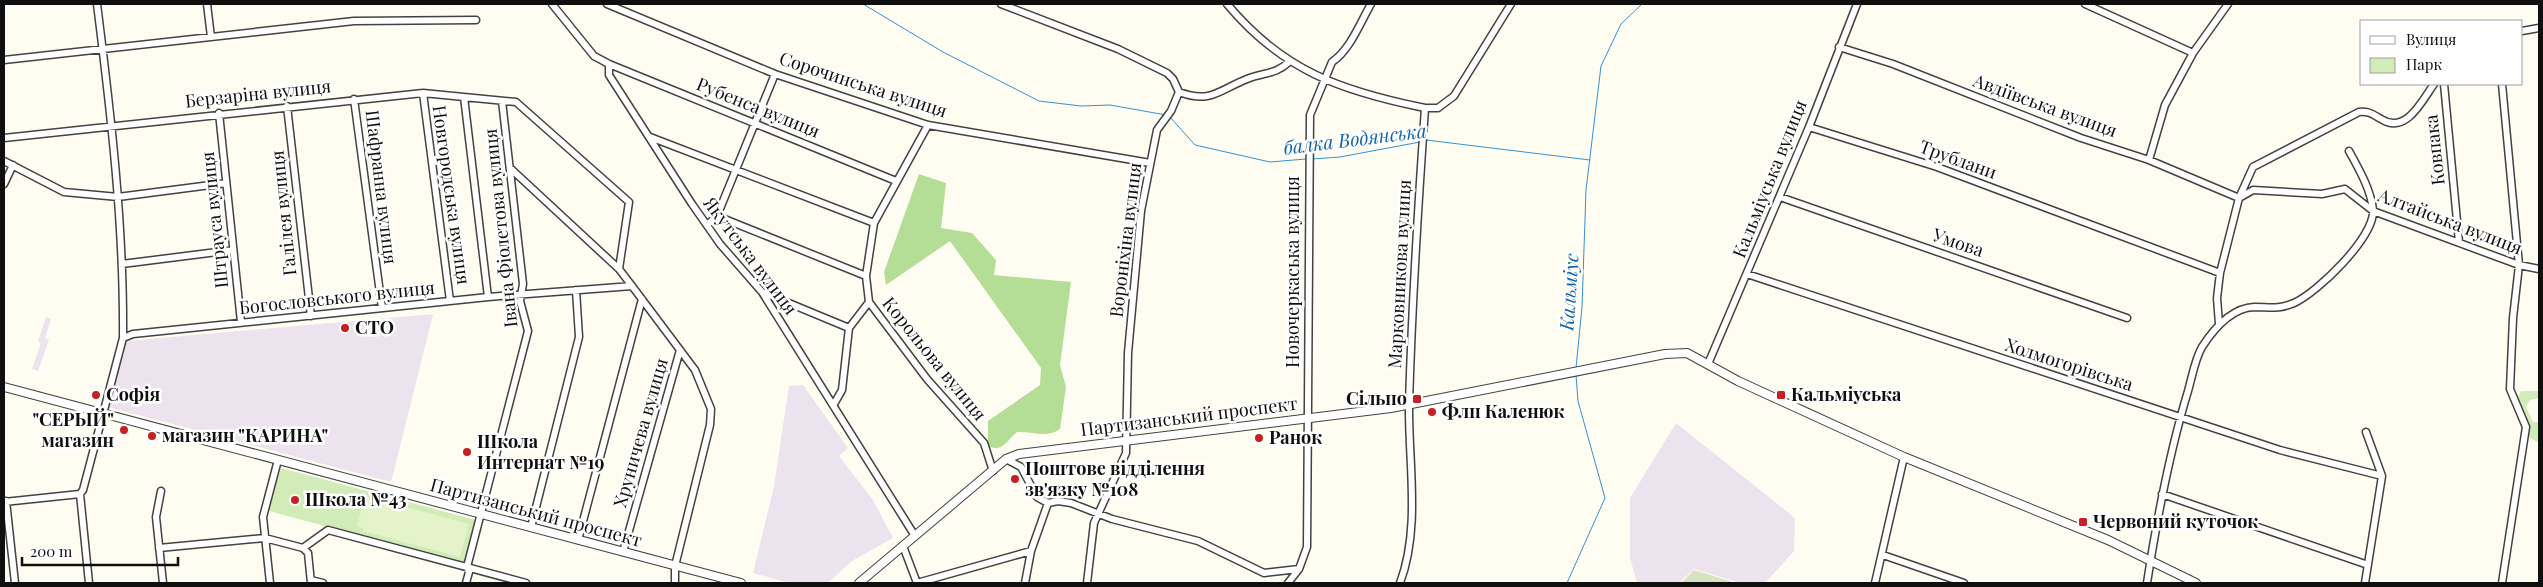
<svg xmlns="http://www.w3.org/2000/svg" width="2543" height="587" font-family="'Playfair Display',serif">
	<style>
		.industrial { fill: #ede3ee }
		.green { fill: #d1ecb8 }
		.forest { fill: #b4dd96 }
		.cemetery { fill: #d7e3c0 }
		.pitch { fill: #e4f3ca }
		.lines { fill: none; stroke-linecap: round; stroke-linejoin: round }
		.stream { stroke: #3690d4; stroke-width: 1 }
		.minor-casing { stroke: #424242; stroke-width: 9 }
		.tertiary-casing { stroke: #424242; stroke-width: 10 }
		.minor { stroke: #fff; stroke-width: 6 }
		.tertiary { stroke: #fff; stroke-width: 8 }
		.poi-dot { fill: #c71f23; stroke: #fff; stroke-width: 2 }
		.labels { text-anchor: middle; stroke-width: 5; stroke-linejoin: round; paint-order: stroke }
		.street-label { font-size: 18px; fill: #0f0f0f; stroke: #fff }
		.poi-label { font-size: 18px; font-weight: bold; fill: #0f0f0f; stroke: #fff; text-anchor: start }
		.water-label { font-size: 19px; font-style: italic; fill: #1162a8; stroke: #fff }
	</style>
	<rect width="100%" height="100%" fill="#fffdf1"/>
	<path class="industrial" d="M433 314 391 482 108 407 127 341Z
		M46 317 51 319 45 338 49 340 38 371 32 369 41 343 38 341Z
		M803 385 848 448 839 456 873 500 893 538 852 561 828 583H789L753 573 774 486 789 386Z
		M1676 423 1795 518 1794 551 1765 583H1740L1694 569 1679 583H1637L1630 558V498Z"/>
	<path class="green" d="M2521 391H2539V398L2530 400 2526 407 2533 422H2539V443L2529 437V423L2517 400Z
		M281 468 476 520 465 564 269 511Z"/>
	<path class="forest" d="M919 174 946 183 941 228 972 233 996 260 994 275 1071 282 1060 365 1066 387 1060 429C1046 439 1032 431 1017 432 1008 439 1003 452 990 447L988 444V421L1040 385 1041 368 950 241 886 285 884 272Z"/>
	<path class="cemetery" d="M1694 570 1736 583H1681Z"/>
	<path class="pitch" d="M365 496 469 524 460 557 363 531V528L357 526Z"/>
	<g class="lines">
		<path class="stream" d="M863 4 943 52 1039 101 1081 106 1110 105 1166 115
			M1170 117 1195 145 1270 162 1306 159
			M1426 140 1590 160
			M1312 159 1340 157 1420 142
			M1576 368 1582 307 1586 190 1601 66 1621 24 1642 4
			M1567 583 1605 498 1578 401 1576 375"/>
		<g class="minor-casing">
			<path id="minor" d="M97 4C111 115 124 226 123 338
				M207 4 211 37
				M552 4 594 56 609 64V75L692 204 720 244 762 292 915 536
				M607 4 775 74 928 125 1150 163
				M1001 4 1118 49 1167 73 1173 79 1179 92
				M1227 4C1283 71 1341 91 1425 108
				M2085 4 2193 53
				M2522 31 2539 28
				M1839 47 1893 64 2081 138 2149 160 2239 198
				M4 60 354 21 476 20
				M609 64 896 181
				M2444 84 2459 242
				M2502 84 2519 265 2513 318 2510 389 2526 427 2502 583
				M423 93 450 301
				M464 97 488 297
				M354 99 382 308
				M287 106 311 316
				M219 113 241 322
				M928 125 874 223 866 276 869 302 927 379 984 443 993 471
				M1809 127 1937 167 2220 273
				M650 137 874 223
				M4 138 423 93 516 102 629 202 619 269
				M2149 160 2165 105 2193 53 2228 4
				M4 161 64 192 118 197 226 183
				M510 168 619 269 632 286 695 370 711 409 710 425 675 566V583
				M4 184 13 165
				M1780 197 2127 318
				M2239 198 2253 190 2322 194 2345 189 2373 211 2519 265 2539 269
				M717 216 866 276
				M707 225 717 216 775 74
				M122 264 233 250
				M1747 274 2280 450 2382 476
				M762 292 849 328
				M2219 324 2217 298 2220 273 2239 198 2253 167 2359 112C2369 111 2372 114 2381 119 2406 135 2422 101 2434 84
				M1708 364 1809 127 1857 4
				M834 404 842 390 849 328 869 302
				M1006 459 1021 467 1037 497 1048 503 1058 501 1071 503 1112 519 1198 541 1264 573 1299 569
				M161 491 156 517 163 583
				M80 494 89 583
				M2162 494 2368 565
				M6 501 15 583
				M4 502 80 494 83 490 123 338 133 334 488 297 632 286
				M531 527 579 337 576 290
				M578 540 642 299
				M903 546 917 583
				M159 548 265 538 303 548 328 530 526 583
				M303 548 308 553 311 583
				M623 552 680 350
				M1883 555 1964 583
				M311 580 323 583
				M270 583 263 517 278 460
				M466 583 469 572 467 567 528 331 520 301 523 284 502 101
				M917 583 1031 551
				M1025 583 1031 551 1048 503
				M1087 583 1094 523 1126 453 1128 353 1141 211 1157 130 1171 111 1179 92C1211 104 1219 90 1247 79 1264 72 1275 75 1289 62
				M1288 583 1299 569 1307 547 1310 115 1332 62C1350 50 1360 23 1371 4
				M1400 583C1421 527 1408 461 1409 403 1412 304 1418 206 1425 108H1438L1454 96 1511 4
				M1875 583 1904 457
				M2147 583C2157 518 2169 454 2188 391 2192 377 2195 359 2202 347 2213 330 2231 308 2254 307 2270 307 2277 310 2294 303 2317 293 2375 237 2373 210 2371 190 2359 169 2349 151
				M2365 583 2382 476 2366 432"/>
		</g>
		<g class="tertiary-casing">
			<path id="tertiary" d="M4 387 741 583
				M859 583 1006 459 1019 454 1391 408 1665 354 1687 353 1738 381 1904 457 2108 540 2196 583"/>
		</g>
		<use href="#minor" class="minor"/>
		<use href="#tertiary" class="tertiary"/>
	</g>
	<g class="poi-dot">
		<circle cx="345" cy="328" r="5"/>
		<circle cx="96" cy="395" r="5"/>
		<rect x="1776" y="390" width="10" height="10" rx="2.5"/>
		<rect x="1412" y="394" width="10" height="10" rx="2.5"/>
		<circle cx="1432" cy="412" r="5"/>
		<circle cx="124" cy="430" r="5"/>
		<circle cx="152" cy="436" r="5"/>
		<circle cx="1259" cy="438" r="5"/>
		<circle cx="467" cy="452" r="5"/>
		<circle cx="1015" cy="479" r="5"/>
		<circle cx="295" cy="500" r="5"/>
		<rect x="2078" y="517" width="10" height="10" rx="2.5"/>
	</g>
	<g class="labels">
		<g class="street-label">
			<text transform="translate(863 85) rotate(18)" y="6">Сорочинська вулиця</text>
			<text transform="translate(258 94) rotate(-6)" y="6">Берзаріна вулиця</text>
			<text transform="translate(2045 106) rotate(20)" y="6">Авдіївська вулиця</text>
			<text transform="translate(758 108) rotate(22)" y="6">Рубенса вулиця</text>
			<text transform="translate(2435 150) rotate(-96)" y="6">Ковпака</text>
			<text transform="translate(1958 160) rotate(20)" y="6">Трублани</text>
			<text transform="translate(1770 179) rotate(-68)" y="6">Кальміуська вулиця</text>
			<text transform="translate(381 187) rotate(83)" y="6">Шафранна вулиця</text>
			<text transform="translate(451 195) rotate(82)" y="6">Новгородська вулиця</text>
			<text transform="translate(284 213) rotate(-96)" y="6">Галілея вулиця</text>
			<text transform="translate(215 220) rotate(-96)" y="6">Штрауса вулиця</text>
			<text transform="translate(2450 222) rotate(21)" y="6">Алтайська вулиця</text>
			<text transform="translate(501 228) rotate(-96)" y="6">Івана Фіолетова вулиця</text>
			<text transform="translate(1126 240) rotate(-83)" y="6">Вороніхіна вулиця</text>
			<text transform="translate(1958 243) rotate(19)" y="6">Умова</text>
			<text transform="translate(750 256) rotate(53)" y="6">Якутська вулиця</text>
			<text transform="translate(1293 272) rotate(-90)" y="6">Новочеркаська вулиця</text>
			<text transform="translate(1400 274) rotate(-87)" y="6">Марковникова вулиця</text>
			<text transform="translate(337 298) rotate(-6)" y="6">Богословського вулиця</text>
			<text transform="translate(934 359) rotate(51)" y="6">Корольова вулиця</text>
			<text transform="translate(2069 365) rotate(18)" y="6">Холмогорівська</text>
			<text transform="translate(1189 417) rotate(-7)" y="6">Партизанський проспект</text>
			<text transform="translate(641 433) rotate(-74)" y="6">Хруничева вулиця</text>
			<text transform="translate(536 513) rotate(15)" y="6">Партизанський проспект</text>
		</g>
		<g class="poi-label">
			<text x="355" y="334">СТО</text>
			<text x="106" y="401">Софія</text>
			<text x="1791" y="401">Кальміуська</text>
			<text x="1407" y="405" text-anchor="end">Сільпо</text>
			<text x="1442" y="418">Флп Каленюк</text>
			<text x="114" y="426" text-anchor="end">"СЕРЫЙ"<tspan x="114" dy="21">магазин</tspan></text>
			<text x="162" y="442">магазин "КАРИНА"</text>
			<text x="1269" y="444">Ранок</text>
			<text x="477" y="448">Школа<tspan x="477" dy="21">Интернат №19</tspan></text>
			<text x="1025" y="475">Поштове відділення<tspan x="1025" dy="21">зв'язку №108</tspan></text>
			<text x="305" y="506">Школа №43</text>
			<text x="2093" y="528">Червоний куточок</text>
		</g>
		<g class="water-label">
			<text transform="translate(1355 139) rotate(-7)" y="7">балка Водянська</text>
			<text transform="translate(1569 292) rotate(-86)" y="7">Кальміус</text>
		</g>
	</g>
	<rect width="2543" height="587" fill="none" stroke="#0f0f0f" stroke-width="10"/>
	<rect x="2360" y="20" width="162" height="65" fill="#ffffff" stroke="#9f9f9f"/>
	<rect x="2370" y="36" width="25" height="8" fill="#ffffff" stroke="#9f9f9f"/>
	<text x="2406" y="45" font-size="15" fill="#0f0f0f">Вулиця</text>
	<rect x="2370" y="58" width="25" height="15" fill="#d1ecb8" stroke="#9f9f9f"/>
	<text x="2406" y="70" font-size="15" fill="#0f0f0f">Парк</text>
	<path d="M22 557v8h156v-8" fill="none" stroke="#0f0f0f" stroke-width="2.5"/>
	<text x="30" y="557" font-size="15" fill="#0f0f0f" stroke="#ffffff" stroke-width="4" paint-order="stroke">200 m</text>
</svg>
